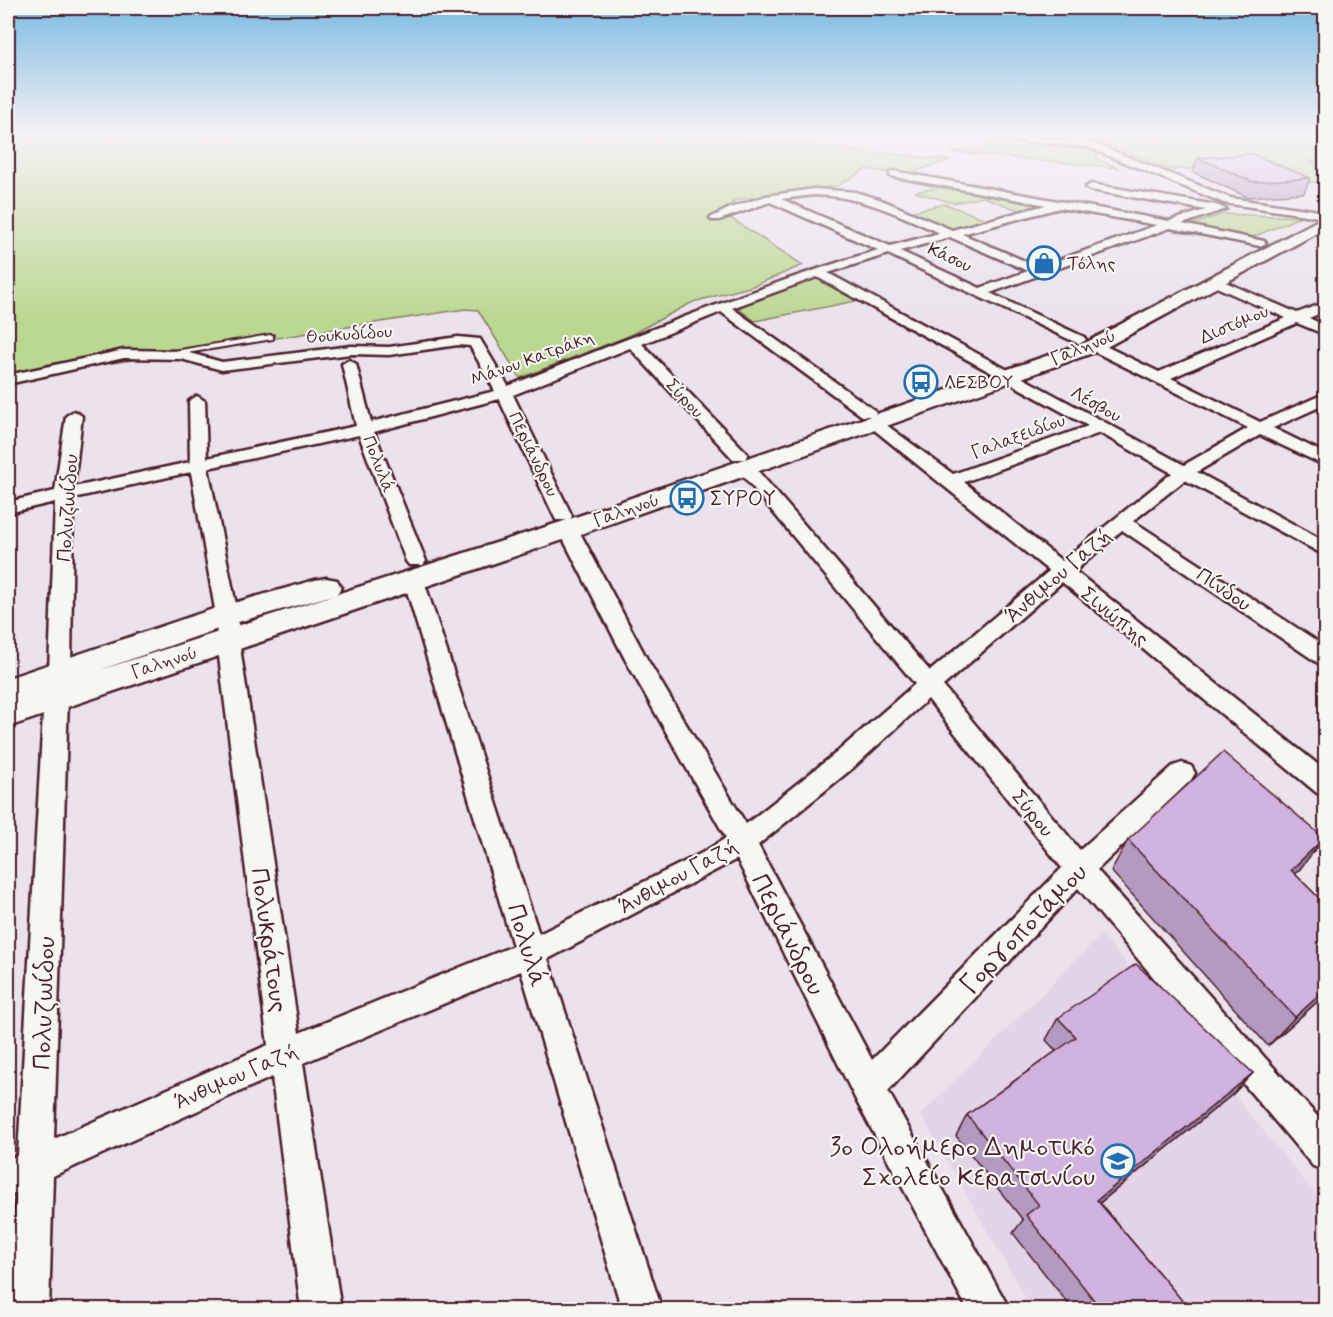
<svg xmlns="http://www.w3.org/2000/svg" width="1333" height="1317" font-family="Mynerve,sans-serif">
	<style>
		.built { fill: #e3d4e8 }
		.green { fill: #bbd891; stroke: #827c5e; stroke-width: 1.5 }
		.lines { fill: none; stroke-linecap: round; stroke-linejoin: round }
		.lane-casing { stroke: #4a1f2b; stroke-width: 4 }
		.street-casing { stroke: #4a1f2b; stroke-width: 5 }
		.secondary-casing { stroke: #4a1f2b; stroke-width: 5 }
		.lane { fill: #f6f6f2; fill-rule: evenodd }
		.street { fill: #f6f6f2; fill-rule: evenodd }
		.secondary { fill: #f6f6f2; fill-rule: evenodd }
		.wall { fill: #b49ac0; stroke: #4a1f2b; stroke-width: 1.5 }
		.shaded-wall { fill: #927d9c; stroke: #4a1f2b; stroke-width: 1.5 }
		.building { fill: #d1b3df; stroke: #4a1f2b; stroke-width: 1.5 }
		.labels { text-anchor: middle; stroke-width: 4.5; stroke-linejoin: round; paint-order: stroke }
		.far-street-label { font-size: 18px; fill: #4a1f2b; stroke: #f6f6f2 }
		.far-poi-label { font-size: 18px; fill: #4a1f2b; stroke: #f6f6f2; text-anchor: start }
		.poi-label { font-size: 21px; fill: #4a1f2b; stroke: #f6f6f2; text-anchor: start }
		.street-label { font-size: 21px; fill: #4a1f2b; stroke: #f6f6f2 }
		.near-street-label { font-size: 26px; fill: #4a1f2b; stroke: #f6f6f2 }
		.near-poi-label { font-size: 26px; fill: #4a1f2b; stroke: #f6f6f2; text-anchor: end }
	</style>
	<rect width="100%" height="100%" fill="#ebe2ec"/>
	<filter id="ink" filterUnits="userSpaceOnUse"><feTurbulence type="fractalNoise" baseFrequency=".0167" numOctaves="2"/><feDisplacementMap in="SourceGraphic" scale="12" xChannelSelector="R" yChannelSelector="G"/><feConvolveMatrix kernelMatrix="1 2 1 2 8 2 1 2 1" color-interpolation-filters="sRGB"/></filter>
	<g filter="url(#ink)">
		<path class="built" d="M780 136H976L997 138 989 142 912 148 874 147 811 137Z
			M1102 934 1325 1206V1309H1032L921 1115Z"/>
		<path class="green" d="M8 136H716L950 160 904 175 866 169 837 186 736 200 721 212 803 265 753 286 693 302 626 337 520 378 478 310 465 309 8 379Z
			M996 136H1059L1098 154 1095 158 1119 168 951 152 984 148 996 139Z
			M1088 136H1325V160L1311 162 1325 168V181L1295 184 1250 165 1172 170Z
			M945 186 1045 205 1021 211 983 197 954 203 915 192Z
			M945 204 989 220 950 229 910 212Z
			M1223 214 1300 217 1246 240 1182 228Z
			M817 278 856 301 755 321 735 306Z"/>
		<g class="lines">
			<g class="lane-casing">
				<path id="lane" d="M270 335H273V339L168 356 164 354 168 352Z"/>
			</g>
			<g class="street-casing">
				<path id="street" d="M995 136H1020L1074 141 1065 136H1076L1230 198 1326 212V218L1224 203 1087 147 999 139Z
					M893 171 1169 221 1206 210 1091 190 1086 187 1091 184 1216 205 1226 209 1182 224 1264 241 1266 243 1260 246 1170 228 990 293 1084 337 1086 340 1079 344 888 254 828 273 1184 465 1248 428 1089 349 1087 346 1089 343H1099L1159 372 1286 318 1212 285 1210 282 1212 279 1216 278 1297 313 1326 302V311L1309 318 1326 326V335L1297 323 1171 378 1260 422 1326 393V404L1273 428 1326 454V466L1260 435 1197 472 1326 542V556L1185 480 1133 521 1326 647V665L1318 663 1122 530 1075 571 1326 771V796L1317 793 1062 582 943 686 1080 850 1173 766 1182 763 1191 766 1195 773 1191 780 1097 870 1326 1126V1171L1313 1166 1078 888 888 1091 1010 1310H968L856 1100 737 859 548 959 662 1310H622L521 971 303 1063 341 1310H301L272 1077 53 1176 49 1310H9L16 1193 8 1196V1160L18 1155 44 697 48 691 56 689 64 691 68 697 54 1139 268 1045 217 641 216 615 191 472 73 498 71 672 68 677 60 680 52 677 49 672 55 502 8 513V502L55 491 66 416 74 411 82 416 74 487 190 462 189 401 197 396 205 401 207 458 356 426 342 364 349 360 356 364 371 422 495 391 470 346 458 345 389 355 351 354 222 370 181 359 124 358 8 384V375L124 350 182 351 222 362 351 346 389 347 458 337 480 339 508 386C630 338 752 288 878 250L770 202 719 220H711L710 218 730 208 766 196 814 189 855 192 879 199 952 230 1046 205 890 176V172ZM814 195C862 196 897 214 940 233L890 246 781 199ZM1060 208 1157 225 1039 267 962 234ZM950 237 1028 271 980 288 900 251ZM817 277 1088 426 953 474 881 421H869L867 424 1049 571 930 671 752 464H740L737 468 740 472 915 684 836 753 746 824 647 659 578 529 575 525H561L558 529 625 659 726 838 702 853 539 934 424 581 421 577 414 575 407 577 404 581 513 946 299 1033 239 641 238 615 208 468 359 435 406 561 409 565H423L426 561 374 432 499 399 554 516 556 520H570L572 516 513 395 630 348 733 459H745L748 455 745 451 642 344 721 312 862 416H874L876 413 874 410 732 308ZM1100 433 1172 473 1062 561 964 482ZM928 699 1062 868 872 1060 758 845 854 767Z"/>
			</g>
			<g class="secondary-casing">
				<path id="secondary" d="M1326 216V228L1101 350 578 535 8 727V678L216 608 315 580 326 578 337 580 341 587 337 594 238 622 100 670 558 523 1087 342Z"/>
			</g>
			<use href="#lane" class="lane"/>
			<use href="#street" class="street"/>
			<use href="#secondary" class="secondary"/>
		</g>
		<path class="wall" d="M1198 158 1310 178 1304 193 1247 197 1193 172Z
			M1128 840 1300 869 1295 874 1326 905V994L1268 1046 1111 871Z
			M1058 1018 1253 1073 1233 1094 1100 1203 1190 1310H1073L1013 1233 1023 1220 956 1136 967 1115 1056 1051 1046 1040Z"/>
		<path class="shaded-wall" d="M1324 838 1300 869 1268 900 1291 870Z
			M1326 989V994L1268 1046 1295 1017Z
			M1253 1073 1233 1094 1081 1218 1097 1200Z"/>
		<path class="building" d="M1252 154 1310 178 1253 182 1198 158Z
			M1223 752 1324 838 1291 870 1326 905V989L1295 1017 1128 840Z
			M1136 964 1253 1073 1097 1200 1190 1310H1102L1026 1215 1039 1205 967 1115 1076 1037 1058 1018Z"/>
	</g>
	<linearGradient id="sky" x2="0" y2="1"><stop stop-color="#7bbbe1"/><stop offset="0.42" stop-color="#f6f2f6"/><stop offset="1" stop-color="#f6f2f6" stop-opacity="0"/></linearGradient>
	<rect width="1333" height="320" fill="url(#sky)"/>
	<defs>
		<g id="shop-ring" transform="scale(1.725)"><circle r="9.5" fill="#f6f6f2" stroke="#1f6fb2" stroke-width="1.5"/><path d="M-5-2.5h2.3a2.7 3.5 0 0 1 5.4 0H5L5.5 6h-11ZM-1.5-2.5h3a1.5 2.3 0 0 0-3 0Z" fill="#1f6fb2"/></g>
		<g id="bus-ring" transform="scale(1.725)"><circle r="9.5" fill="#f6f6f2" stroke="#1f6fb2" stroke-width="1.5"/><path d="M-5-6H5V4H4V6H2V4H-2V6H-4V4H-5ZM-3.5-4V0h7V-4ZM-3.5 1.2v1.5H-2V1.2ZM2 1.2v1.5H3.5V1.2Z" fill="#1f6fb2"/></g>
		<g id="school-ring" transform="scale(1.725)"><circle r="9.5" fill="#f6f6f2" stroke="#1f6fb2" stroke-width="1.5"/><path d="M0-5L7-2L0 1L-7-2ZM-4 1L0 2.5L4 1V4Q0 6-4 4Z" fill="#1f6fb2"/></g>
	</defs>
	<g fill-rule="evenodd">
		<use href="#shop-ring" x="1044" y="263"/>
		<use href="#bus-ring" x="921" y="382"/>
		<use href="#bus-ring" x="687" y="498"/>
		<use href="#school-ring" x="1118" y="1161"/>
	</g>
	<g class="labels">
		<g class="far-street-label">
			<text transform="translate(950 257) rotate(25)" y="6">Κάσου</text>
			<text transform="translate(1234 324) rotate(-23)" y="6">Διστόμου</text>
			<text transform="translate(349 334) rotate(-4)" y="6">Θουκυδίδου</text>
			<text transform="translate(1083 347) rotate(-22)" y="6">Γαληνού</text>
			<text transform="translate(532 358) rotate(-20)" y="6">Μάνου Κατράκη</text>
			<text transform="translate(685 398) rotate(47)" y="6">Σύρου</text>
			<text transform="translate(1096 404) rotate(29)" y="6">Λέσβου</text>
			<text transform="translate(1018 436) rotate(-20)" y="6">Γαλαξειδίου</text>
			<text transform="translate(534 454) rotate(64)" y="6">Περιάνδρου</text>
			<text transform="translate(379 464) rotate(69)" y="6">Πολυλά</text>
			<text transform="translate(626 510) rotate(-19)" y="6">Γαληνού</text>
			<text transform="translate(164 662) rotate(-18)" y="6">Γαληνού</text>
		</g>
		<g class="far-poi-label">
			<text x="1067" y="269">Τόλης</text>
			<text x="944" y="388">ΛΕΣΒΟΥ</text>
		</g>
		<g class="poi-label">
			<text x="710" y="505">ΣΥΡΟΥ</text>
		</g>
		<g class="street-label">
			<text transform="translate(67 508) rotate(-86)" y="7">Πολυζωίδου</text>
			<text transform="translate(1058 575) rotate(-41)" y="7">Άνθιμου Γαζή</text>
			<text transform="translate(1224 589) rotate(34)" y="7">Πίνδου</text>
			<text transform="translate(1115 616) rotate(39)" y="7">Σινώπης</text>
			<text transform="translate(1033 813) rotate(51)" y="7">Σύρου</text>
			<text transform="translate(678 876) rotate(-29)" y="7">Άνθιμου Γαζή</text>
			<text transform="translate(236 1076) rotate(-24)" y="7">Άνθιμου Γαζή</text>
		</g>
		<g class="near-street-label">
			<text transform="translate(1023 928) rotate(-46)" y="9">Γοργοποτάμου</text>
			<text transform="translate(789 934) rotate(63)" y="9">Περιάνδρου</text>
			<text transform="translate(270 940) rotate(82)" y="9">Πολυκράτους</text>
			<text transform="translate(528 945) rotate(73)" y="9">Πολυλά</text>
			<text transform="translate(43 1003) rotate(-88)" y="9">Πολυζωίδου</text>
		</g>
		<g class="near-poi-label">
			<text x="1095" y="1155">3ο Ολοήμερο Δημοτικό<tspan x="1095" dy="30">Σχολείο Κερατσινίου</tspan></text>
		</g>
	</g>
	<rect width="1333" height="1317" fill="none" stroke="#f6f6f2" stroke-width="30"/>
	<rect x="15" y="15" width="1303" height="1287" fill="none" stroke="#4a1f2b" stroke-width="2" filter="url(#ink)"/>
</svg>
